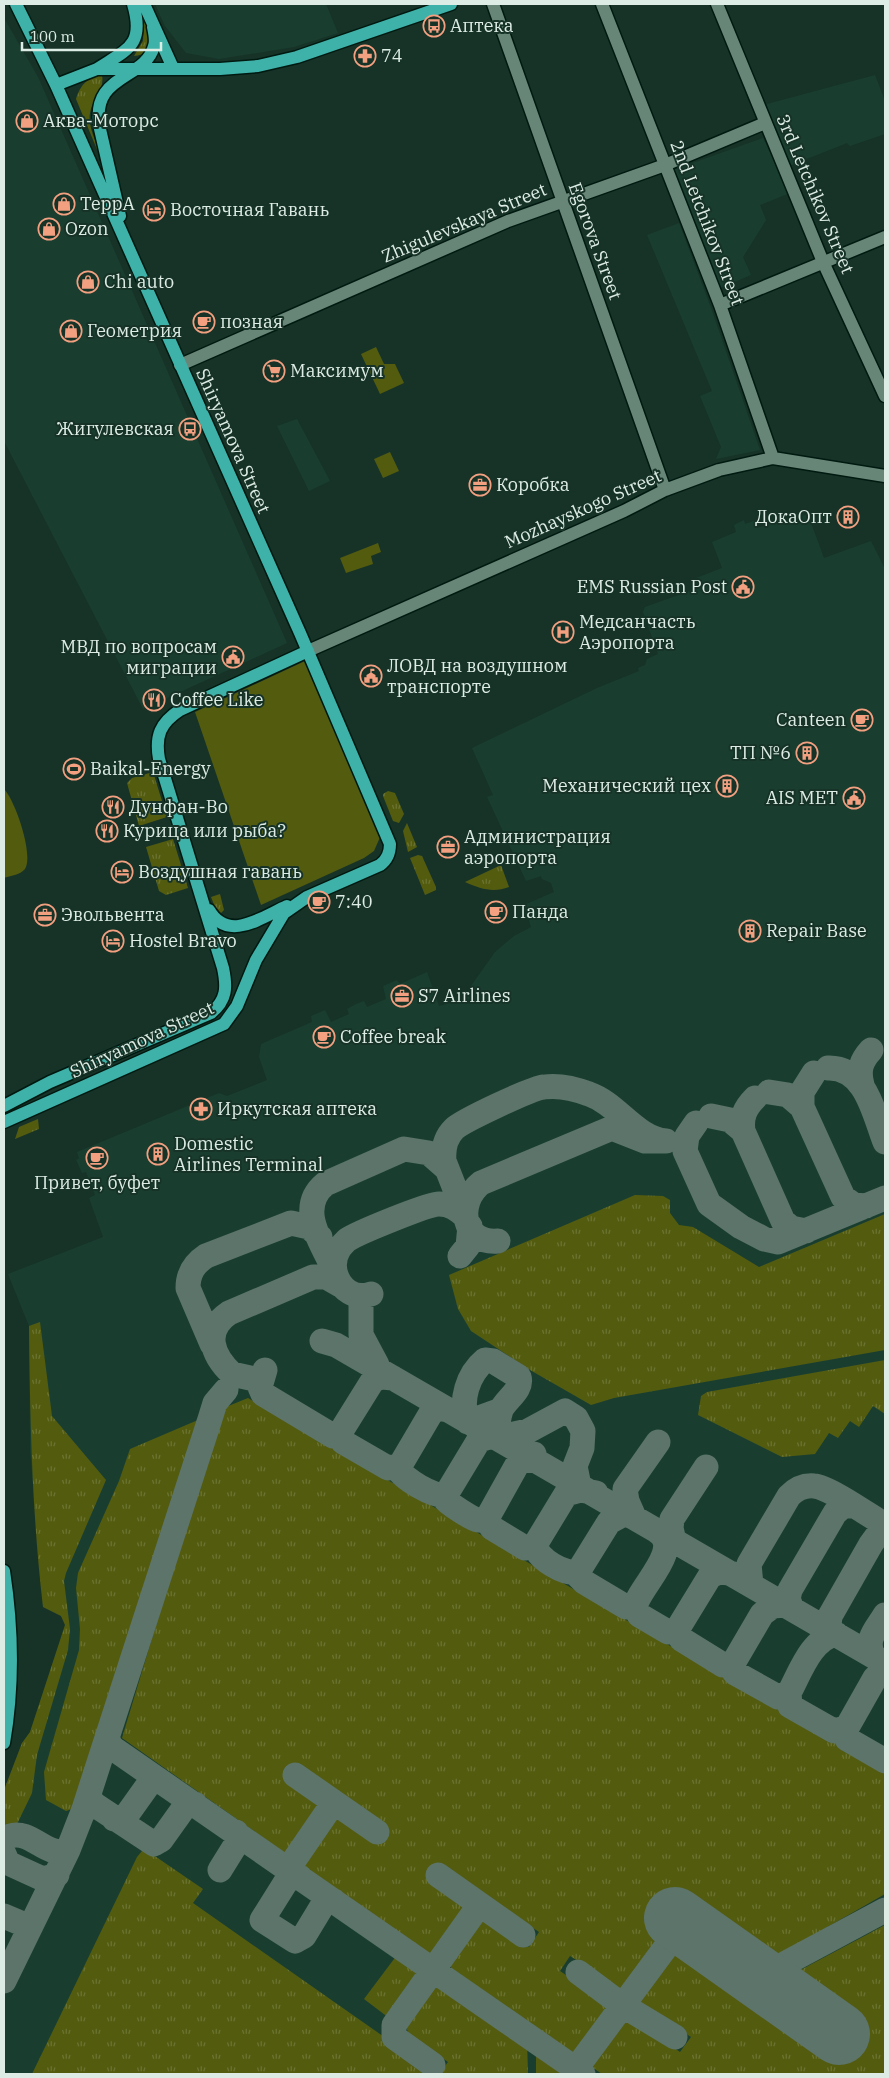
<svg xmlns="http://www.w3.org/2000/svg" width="889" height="2078" font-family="'IBM Plex Serif',serif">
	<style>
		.built { fill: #193e30 }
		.grass { fill: url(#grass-tufts) }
		.park { fill: #535b0f }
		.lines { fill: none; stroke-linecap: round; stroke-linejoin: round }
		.taxiway { stroke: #5c746a; stroke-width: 25 }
		.runway { stroke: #5c746a; stroke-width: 62 }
		.minor-casing { stroke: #001a11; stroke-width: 15 }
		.major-casing { stroke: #001a11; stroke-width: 15 }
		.minor { stroke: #688678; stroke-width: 12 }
		.major { stroke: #3eb2a9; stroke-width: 12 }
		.labels { text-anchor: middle; stroke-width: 4; stroke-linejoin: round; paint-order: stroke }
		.poi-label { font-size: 18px; fill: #ddede5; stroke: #173328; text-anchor: start }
		.street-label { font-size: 18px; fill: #ddede5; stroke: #173328 }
	</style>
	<defs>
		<pattern id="grass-tufts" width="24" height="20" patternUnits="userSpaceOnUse" patternTransform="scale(1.25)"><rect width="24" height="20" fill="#535b0f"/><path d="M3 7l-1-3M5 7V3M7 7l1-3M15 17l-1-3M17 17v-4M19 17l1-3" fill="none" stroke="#6b7332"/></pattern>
	</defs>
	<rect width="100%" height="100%" fill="#173328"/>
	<path class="built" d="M155 4H326L338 33 294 47 219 59 186 53 165 26Z
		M4 18 38 77 287 643 143 709 4 441Z
		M875 75 885 101V134L850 146 847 143 789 166 764 107 767 104Z
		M763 138 790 193 760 205 766 220 743 257 751 275 720 288 673 170Z
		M679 223 711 308 760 450 716 459 721 447 700 396 712 391 647 235Z
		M297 419 330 481 309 491 277 426Z
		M808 515 824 558 871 541 885 569V2074H4V1790L22 1743 30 1732 65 1625 61 1616 43 1607 30 1450 29 1326 8 1274 103 1237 89 1198 95 1195 86 1172 82 1173 76 1160 79 1158 77 1152 202 1100 219 1093 227 1096 267 1080 259 1057 261 1044 312 1022 311 1016 325 1010 331 1022 349 1014 347 1009 356 1004 364 1001 367 1007 386 999 383 986 397 980 400 984 427 972 439 1006 461 1000 495 952 514 936 531 927 524 905 554 892 551 883 542 879 541 876 526 881 487 797 493 795 472 748 597 688 639 671 638 668 645 665 647 659 658 654 643 612 645 607 690 591 696 578 722 568 712 542 736 532 734 525 744 520 745 524 754 521 757 528 794 516Z"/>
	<path class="grass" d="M144 19C150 32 154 55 134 56L143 41Z
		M102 75C105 90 92 99 90 113 87 127 98 146 103 159H101L76 99C81 84 87 78 102 75Z
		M153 772 167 817 139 826 127 783 132 778Z
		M388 791 395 793 404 814 399 823 393 821 383 796V794Z
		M407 823 417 847 408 852 403 831Z
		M173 839 188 888 166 895 159 891 146 847Z
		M418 855 422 856 436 887V890L425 895 410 858Z
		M501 865 509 887C493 893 481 889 465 882Z
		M220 894 224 910 221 913 215 907 211 897Z
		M38 1119 39 1129 15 1139 19 1127Z
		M635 1195 663 1196 670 1200V1213L679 1225 693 1227 759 1267 885 1214V1350L614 1398 591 1405 530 1370 471 1331 458 1309 449 1275Z
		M40 1322 52 1416 106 1480 66 1573 64 1581 70 1629 68 1650 37 1755 32 1793 4 1851V1790L22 1743 30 1732 65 1625 61 1616 43 1607C32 1513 30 1420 29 1326Z
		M885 1360V1414L873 1406 859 1427 850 1421 838 1438 829 1433 815 1454 782 1457 698 1415 701 1396 707 1392Z
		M248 1398 885 1772V1894L770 1960 667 1890 654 1909 677 1925 627 1993 570 1956 560 1971 616 2009 581 2059 452 1971 449 1962 482 1914 529 1947 539 1932 438 1863 429 1877 473 1908 441 1953 431 1956 300 1865 333 1811 380 1844 389 1830 293 1764 284 1777 325 1807 292 1858 122 1738 221 1409Z
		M198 1420 75 1808 66 1811 46 1800 44 1772 79 1650 80 1629 76 1588 78 1573 119 1481 130 1449Z
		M146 1850 203 1889 193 1903 437 2074H32L137 1857 142 1851Z
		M885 1925V2074H602L592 2067 628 2016 680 2052 691 2037 639 2002 674 1954 683 1950 830 2051 840 2049 855 2028 853 2019 791 1975Z
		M400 1951 424 1966 426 1974 397 2017 389 2018 364 1999Z
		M443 1981 527 2039 528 2074H439L448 2062 409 2034 405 2025 435 1984Z
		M536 2045 570 2068V2074H536Z"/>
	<path class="park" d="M376 347 384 364H395L404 383 380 394 361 354Z
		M390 452 399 471 383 478 374 459Z
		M378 543 381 552 371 556 373 564 346 573 340 558Z
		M305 661 381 835 374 851 364 858 261 905 195 712Z
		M4 789C15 800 34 855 25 869 20 875 10 876 4 878Z"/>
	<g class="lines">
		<path class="taxiway" d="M828 1068C866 1067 874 1114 885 1142
			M862 1085C858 1070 861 1061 871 1050
			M769 1092 788 1095 802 1107 843 1197 854 1205 866 1206
			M802 1107V1092L814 1073
			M711 1116 730 1120 743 1131 783 1221 791 1228 806 1231
			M696 1123 687 1136 685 1151 709 1204 741 1227 764 1239 778 1242 885 1198
			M743 1131C741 1117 745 1108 755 1098
			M466 1217 444 1161C443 1150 445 1138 454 1129 462 1121 532 1088 544 1087 558 1085 576 1089 589 1094 618 1104 635 1138 666 1141H645L612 1128 481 1183C456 1203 462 1244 498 1241
			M460 1256 468 1246 470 1226
			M334 1270C322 1243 296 1208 325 1184L404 1149 429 1153 445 1167
			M371 1294C345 1303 325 1271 339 1249 341 1246 344 1243 347 1240 357 1233 428 1204 439 1204 451 1204 458 1210 466 1217
			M361 1304V1335L377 1365V1371
			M322 1341 336 1345 885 1663
			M212 1344 188 1288C188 1273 194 1264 206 1256L291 1223 309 1227 320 1237
			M265 1370 260 1387 263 1394 333 1436 340 1433
			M250 1378 232 1374C212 1355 203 1331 229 1313L313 1277H326L340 1285
			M393 1378 382 1377 373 1380 340 1433 343 1442 388 1468 398 1466
			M501 1410 468 1422C459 1401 468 1374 485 1360L493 1361 519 1377C523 1390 506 1399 501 1410 498 1419 497 1429 496 1438L528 1431 565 1411 576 1418 583 1431 582 1448 575 1466 579 1486
			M534 1454 536 1461 528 1459 518 1463 489 1515 488 1522 492 1528 525 1548 535 1545
			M445 1495C435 1498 402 1478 398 1469L431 1413 439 1408 448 1410
			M489 1515C486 1518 483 1521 478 1520 472 1519 447 1503 444 1498L479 1440 493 1436
			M658 1532C683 1549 639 1587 635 1607L639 1615 668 1632 677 1630 710 1576 719 1572 730 1573
			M674 1541 671 1528 672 1519 706 1467
			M578 1572C565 1575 537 1559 535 1545L566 1494 581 1490 596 1493
			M751 1585 749 1564 789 1496C796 1489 804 1485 814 1486 829 1487 870 1516 885 1525
			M636 1603 626 1607 584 1582 578 1576V1572L609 1522 624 1514 634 1517 627 1501 625 1489 658 1442
			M785 1605 773 1606 762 1614 731 1667 735 1673 778 1697 789 1693
			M792 1609 788 1599 790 1590 835 1513 843 1506H854
			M677 1630 681 1639 723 1665 732 1663
			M833 1633 829 1625 830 1616 871 1544 879 1533 885 1530
			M836 1634C811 1639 800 1673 789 1693L790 1706 834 1731 845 1728
			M873 1656C865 1639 876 1630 885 1615
			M885 1669 875 1678 845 1731 847 1739 885 1761
			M107 1737 110 1745 114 1749 583 2074
			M295 1775 377 1832
			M89 1794 92 1803 154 1844 161 1840 186 1805 195 1804
			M114 1819 126 1816 151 1781 157 1779
			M10 1836C31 1829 47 1859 68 1850
			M4 1854 8 1863 43 1879 57 1875
			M288 1869 334 1802
			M220 1870 238 1841 236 1832
			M438 1875 523 1935
			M300 1877 295 1875 289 1877 262 1920 295 1941 304 1936 324 1903 327 1901H334
			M4 1916 30 1927
			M578 1972 622 2005 675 2037
			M760 1977 885 1910
			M4 1981 68 1850 84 1809 210 1419 215 1403 226 1390
			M433 2065 394 2037V2025L473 1914 482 1907
			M572 2074 683 1924"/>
		<path class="runway" d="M675 1918 839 2034"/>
		<g class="minor-casing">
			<path id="minor" d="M493 4 665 490
				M602 4 720 305 773 458
				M717 4 823 262 885 396
				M720 305 885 237
				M180 365 508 221 665 165 765 123
				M308 651 624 511 665 490 719 470 773 458 885 476"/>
		</g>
		<g class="major-casing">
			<path id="major" d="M144 4 173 68
				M97 69C128 49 145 45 133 4
				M56 85 97 69H220L258 66 297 57 451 4
				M120 216 100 129C89 73 145 81 154 46 156 41 154 32 153 27
				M209 910C228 943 262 917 287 906
				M4 1106 50 1082 211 1013C227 1000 227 987 223 968L159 759C155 736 160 723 180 710L308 651
				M4 1122 224 1024 237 1006 256 960 284 913 307 897 380 865C387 860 390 854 390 844L300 633 56 85 16 4
				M4 1571C13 1630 14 1685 4 1743"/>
		</g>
		<use href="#minor" class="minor"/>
		<use href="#major" class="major"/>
	</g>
	<defs>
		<g id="bus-ring" transform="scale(1.125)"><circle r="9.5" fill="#173328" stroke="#f3a081" stroke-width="1.5"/><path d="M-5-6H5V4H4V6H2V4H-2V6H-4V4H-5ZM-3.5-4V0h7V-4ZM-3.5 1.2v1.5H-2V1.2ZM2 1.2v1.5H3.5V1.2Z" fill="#f3a081"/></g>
		<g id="pharmacy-ring" transform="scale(1.125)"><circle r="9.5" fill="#173328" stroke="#f3a081" stroke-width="1.5"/><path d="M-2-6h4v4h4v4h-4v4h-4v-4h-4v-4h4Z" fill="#f3a081"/></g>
		<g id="shop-ring" transform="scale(1.125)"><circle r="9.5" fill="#173328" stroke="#f3a081" stroke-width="1.5"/><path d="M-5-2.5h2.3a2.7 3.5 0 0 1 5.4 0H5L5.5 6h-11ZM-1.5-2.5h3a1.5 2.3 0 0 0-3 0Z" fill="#f3a081"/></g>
		<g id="hotel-ring" transform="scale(1.125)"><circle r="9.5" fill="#173328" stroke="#f3a081" stroke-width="1.5"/><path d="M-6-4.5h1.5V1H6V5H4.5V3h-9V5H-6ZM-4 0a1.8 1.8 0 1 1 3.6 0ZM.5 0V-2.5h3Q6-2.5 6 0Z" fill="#f3a081"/></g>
		<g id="cafe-ring" transform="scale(1.125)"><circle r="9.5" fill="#173328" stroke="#f3a081" stroke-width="1.5"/><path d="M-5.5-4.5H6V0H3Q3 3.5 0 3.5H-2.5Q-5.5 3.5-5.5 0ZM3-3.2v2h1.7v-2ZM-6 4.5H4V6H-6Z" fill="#f3a081"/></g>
		<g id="supermarket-ring" transform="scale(1.125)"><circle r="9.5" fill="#173328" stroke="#f3a081" stroke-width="1.5"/><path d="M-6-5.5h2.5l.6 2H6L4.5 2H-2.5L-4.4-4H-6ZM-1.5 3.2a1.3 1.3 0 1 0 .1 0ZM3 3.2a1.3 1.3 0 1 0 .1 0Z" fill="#f3a081"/></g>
		<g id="office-ring" transform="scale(1.125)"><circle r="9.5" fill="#173328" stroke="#f3a081" stroke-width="1.5"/><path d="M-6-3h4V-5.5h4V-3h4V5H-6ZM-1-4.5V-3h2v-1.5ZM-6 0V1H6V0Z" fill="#f3a081"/></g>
		<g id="building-ring" transform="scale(1.125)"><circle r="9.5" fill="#173328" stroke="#f3a081" stroke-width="1.5"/><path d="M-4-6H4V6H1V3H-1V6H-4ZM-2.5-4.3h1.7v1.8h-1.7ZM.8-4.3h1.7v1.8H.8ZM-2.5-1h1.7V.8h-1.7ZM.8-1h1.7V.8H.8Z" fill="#f3a081"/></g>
		<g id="civic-ring" transform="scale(1.125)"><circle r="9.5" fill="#173328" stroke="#f3a081" stroke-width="1.5"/><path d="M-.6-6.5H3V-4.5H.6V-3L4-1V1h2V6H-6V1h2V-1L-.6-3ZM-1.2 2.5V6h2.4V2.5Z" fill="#f3a081"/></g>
		<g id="hospital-ring" transform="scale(1.125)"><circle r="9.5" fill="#173328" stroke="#f3a081" stroke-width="1.5"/><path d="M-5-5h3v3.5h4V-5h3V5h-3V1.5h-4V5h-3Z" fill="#f3a081"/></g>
		<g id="restaurant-ring" transform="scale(1.125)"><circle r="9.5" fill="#173328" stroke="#f3a081" stroke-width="1.5"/><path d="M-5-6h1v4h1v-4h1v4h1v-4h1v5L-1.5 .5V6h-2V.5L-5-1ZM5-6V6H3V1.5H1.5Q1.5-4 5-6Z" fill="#f3a081"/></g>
		<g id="stadium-ring" transform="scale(1.125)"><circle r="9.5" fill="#173328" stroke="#f3a081" stroke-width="1.5"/><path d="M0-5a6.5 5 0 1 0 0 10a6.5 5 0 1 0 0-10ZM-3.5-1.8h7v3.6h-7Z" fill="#f3a081"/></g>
	</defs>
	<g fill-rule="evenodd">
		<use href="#bus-ring" x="434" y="26"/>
		<use href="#pharmacy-ring" x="365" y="56"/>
		<use href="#shop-ring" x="27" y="121"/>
		<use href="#shop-ring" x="64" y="204"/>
		<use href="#hotel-ring" x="154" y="210"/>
		<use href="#shop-ring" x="49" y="229"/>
		<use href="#shop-ring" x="88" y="282"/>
		<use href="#cafe-ring" x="204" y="322"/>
		<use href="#shop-ring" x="71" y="331"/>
		<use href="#supermarket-ring" x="274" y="371"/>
		<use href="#bus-ring" x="190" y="429"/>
		<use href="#office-ring" x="480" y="485"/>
		<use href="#building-ring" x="848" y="517"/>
		<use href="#civic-ring" x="743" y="587"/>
		<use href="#hospital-ring" x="563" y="632"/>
		<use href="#civic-ring" x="233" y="657"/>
		<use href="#civic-ring" x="371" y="676"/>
		<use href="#restaurant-ring" x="154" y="700"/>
		<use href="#cafe-ring" x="862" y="720"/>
		<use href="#building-ring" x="807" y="753"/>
		<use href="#stadium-ring" x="74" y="769"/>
		<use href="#building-ring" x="727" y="786"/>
		<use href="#civic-ring" x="854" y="798"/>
		<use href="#restaurant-ring" x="113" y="807"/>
		<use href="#restaurant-ring" x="107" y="831"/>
		<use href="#office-ring" x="448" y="847"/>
		<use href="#hotel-ring" x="122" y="872"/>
		<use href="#cafe-ring" x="319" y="902"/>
		<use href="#cafe-ring" x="496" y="912"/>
		<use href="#office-ring" x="45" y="915"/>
		<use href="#building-ring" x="750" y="931"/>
		<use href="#hotel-ring" x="113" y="941"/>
		<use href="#office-ring" x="402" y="996"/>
		<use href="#cafe-ring" x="324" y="1037"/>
		<use href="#pharmacy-ring" x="201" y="1109"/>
		<use href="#building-ring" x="158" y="1154"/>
		<use href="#cafe-ring" x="97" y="1158"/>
	</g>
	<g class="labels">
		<g class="poi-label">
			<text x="450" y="32">Аптека</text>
			<text x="381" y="62">74</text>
			<text x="43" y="127">Аква-Моторс</text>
			<text x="80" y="210">ТеррА</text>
			<text x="170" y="216">Восточная Гавань</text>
			<text x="65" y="235">Ozon</text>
			<text x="104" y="288">Chi auto</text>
			<text x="220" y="328">позная</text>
			<text x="87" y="337">Геометрия</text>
			<text x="290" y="377">Максимум</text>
			<text x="174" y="435" text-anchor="end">Жигулевская</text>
			<text x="496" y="491">Коробка</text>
			<text x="832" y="523" text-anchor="end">ДокаОпт</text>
			<text x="727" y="593" text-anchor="end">EMS Russian Рost</text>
			<text x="579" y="628">Медсанчасть<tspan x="579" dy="21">Аэропорта</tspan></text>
			<text x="217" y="653" text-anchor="end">МВД по вопросам<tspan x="217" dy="21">миграции</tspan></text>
			<text x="387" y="672">ЛОВД на воздушном<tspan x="387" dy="21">транспорте</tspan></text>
			<text x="170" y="706">Coffee Like</text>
			<text x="846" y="726" text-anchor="end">Canteen</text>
			<text x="791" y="759" text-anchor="end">ТП №6</text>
			<text x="90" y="775">Baikal-Energy</text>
			<text x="711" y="792" text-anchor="end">Механический цех</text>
			<text x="838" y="804" text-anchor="end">AIS MET</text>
			<text x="129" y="813">Дунфан-Во</text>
			<text x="123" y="837">Курица или рыба?</text>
			<text x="464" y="843">Администрация<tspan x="464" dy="21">аэропорта</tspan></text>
			<text x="138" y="878">Воздушная гавань</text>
			<text x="335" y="908">7:40</text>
			<text x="512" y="918">Панда</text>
			<text x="61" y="921">Эвольвента</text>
			<text x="766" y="937">Repair Base</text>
			<text x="129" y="947">Hostel Bravo</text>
			<text x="418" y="1002">S7 Airlines</text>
			<text x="340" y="1043">Coffee break</text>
			<text x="217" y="1115">Иркутская аптека</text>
			<text x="174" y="1150">Domestic<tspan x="174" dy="21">Airlines Terminal</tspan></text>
			<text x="97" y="1189" text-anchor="middle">Привет, буфет</text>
		</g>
		<g class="street-label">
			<text transform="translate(815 194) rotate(67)" y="6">3rd Letchikov Street</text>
			<text transform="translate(464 223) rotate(-23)" y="6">Zhigulevskaya Street</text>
			<text transform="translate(707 223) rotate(69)" y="6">2nd Letchikov Street</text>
			<text transform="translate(595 241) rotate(70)" y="6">Egorova Street</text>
			<text transform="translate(233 441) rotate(66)" y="6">Shiryamova Street</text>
			<text transform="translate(583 509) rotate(-24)" y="6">Mozhayskogo Street</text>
			<text transform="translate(142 1040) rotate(-25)" y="6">Shiryamova Street</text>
		</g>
	</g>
	<rect width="889" height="2078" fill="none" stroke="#ddede5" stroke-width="10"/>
	<path d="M22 42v8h139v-8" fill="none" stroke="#ddede5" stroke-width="2.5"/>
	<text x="30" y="42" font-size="15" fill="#ddede5" stroke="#173328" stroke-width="4" paint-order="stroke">100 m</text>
</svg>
